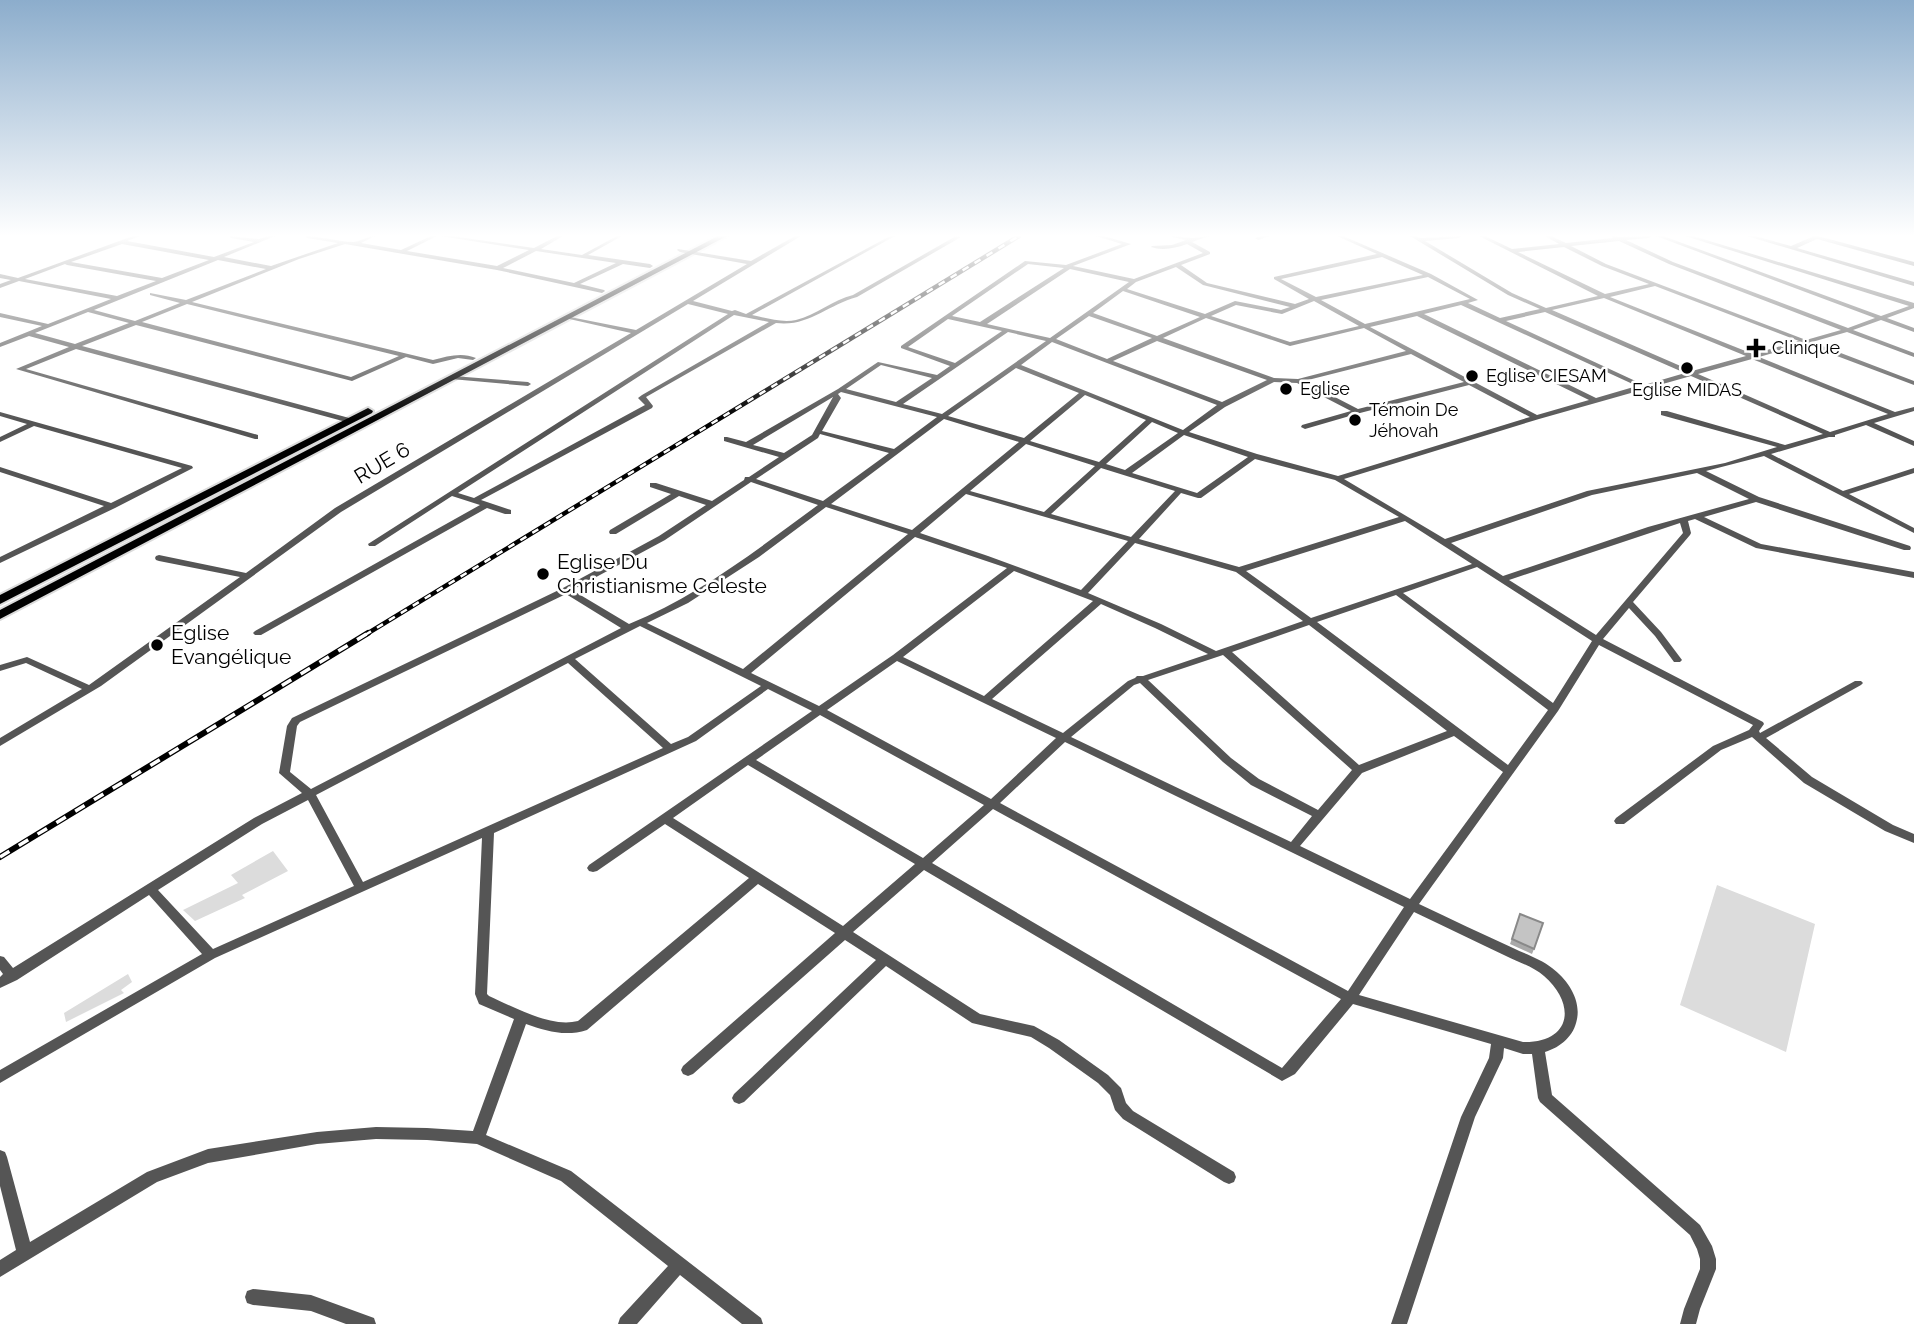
<svg xmlns="http://www.w3.org/2000/svg" width="1914" height="1324" font-family="Raleway,sans-serif">
	<style>
		.green { fill: #dcdcdc }
		.lines { fill: none; stroke-linecap: round; stroke-linejoin: round }
		.primary-casing { stroke: #dbdbdb; stroke-width: 4 }
		.minor { fill: #555; fill-rule: evenodd }
		.primary { fill: #000; fill-rule: evenodd }
		.rail-far1-casing { stroke: #000; stroke-width: 4.5 }
		.rail-casing { stroke: #000; stroke-width: 6 }
		.rail-far1 { stroke: #fff; stroke-width: 2.5; stroke-dasharray: 7; stroke-linecap: butt }
		.rail { stroke: #fff; stroke-width: 3.5; stroke-dasharray: 11; stroke-linecap: butt }
		.wall { fill: #a9a9a9 }
		.building { fill: #c4c4c4; stroke: #898989; stroke-width: 2 }
		.poi-dot { fill: #000; stroke: #fff; stroke-width: 2.5 }
		.labels { text-anchor: middle; stroke-width: 5; stroke-linejoin: round; paint-order: stroke }
		.far-poi-label { font-size: 18px; fill: #000; stroke: #fff; text-anchor: start }
		.street-label { font-size: 21px; fill: #000; stroke: #fff }
		.poi-label { font-size: 21px; fill: #000; stroke: #fff; text-anchor: start }
	</style>
	<rect width="100%" height="100%" fill="#fff"/>
	<path class="green" d="M273 851 288 871 242 895 245 898 195 921 183 910 238 883 231 875Z
		M1717 885 1815 924 1786 1052 1680 1005Z
		M128 974 132 982 121 990 124 993 66 1022 64 1013Z"/>
	<g class="lines">
		<g class="primary-casing">
			<path id="primary" d="M718 236H727L0 619V610Z
				M368 408 373 411 372 413 0 604V595Z"/>
		</g>
		<path class="minor" d="M133 236H140L127 241 214 257 254 242 231 238 229 236 259 239 269 236H275L224 257 271 266 338 243 307 238 305 236C321 236 338 242 353 242 360 242 367 236 375 236L361 243 401 250 431 236H437L407 251 497 266 529 250 440 236H452L534 248 557 236H563L541 249 582 255 617 236H622L588 255 650 264 653 266 650 268 623 264 580 284 604 290 605 291 602 293 497 270 345 244 299 259 192 302 433 360C448 356 462 352 476 358L473 360 458 358 433 364 406 357 352 381 136 325 82 346 353 419 354 421 350 423 76 349 26 369 258 435V439H255L16 369 69 347 29 336 0 347V343L42 326 0 317V313L48 324 111 299 19 281 0 288V284L11 280 0 278V274L18 278ZM122 244 209 260 162 278 71 262ZM536 251 616 263 574 283 503 268ZM218 260 266 269 186 300 150 293V295L180 303 135 321 94 310ZM65 264 67 265 156 281 117 296 25 279ZM187 304 399 356 351 377 142 322ZM88 312 129 323 75 344 35 333Z
			M795 236H801L693 301 732 311 735 310 746 314 890 236H895L752 315C766 318 782 323 796 320 816 315 833 300 853 295L956 236 961 237 857 297C827 305 809 327 776 323L646 397 653 406 652 408 481 500 511 510V514H505L487 508 261 635H255L253 633 255 631 480 505 452 496 375 546H369L368 544 728 314 688 304 341 512 101 686 0 746V738L82 689 26 663 0 671V665L27 657 89 685 240 577 159 561 156 560 155 558 156 556 159 555 246 573 335 508 631 333 565 318V316L636 330 747 264 680 252 677 250 678 249 751 261ZM734 315 769 322 642 395 638 398 645 405 474 498 458 493Z
			M1096 236H1104L1131 244 1073 266 1134 279 1203 253 1187 244C1175 248 1163 251 1151 247L1152 246 1172 245 1186 240 1172 237V236L1192 238 1209 236 1192 242 1210 252V254L1181 265 1207 283 1295 304 1309 299 1274 279V277L1377 254 1337 236H1343L1431 274 1478 300 1468 303 1500 318 1540 309 1508 295 1410 236H1415L1420 238 1461 236 1459 238 1425 241 1512 293 1546 308 1598 296 1479 236H1485L1512 249 1559 244 1545 236H1551L1566 243 1613 238 1611 236 1621 237 1651 236 1649 238 1626 240 1673 262 1848 328 1875 318 1656 236H1663L1881 316 1909 306 1685 236H1693L1914 303V308L1887 318 1914 328V332L1881 320 1853 330 1914 353V357L1847 332 1812 342 1914 381V385L1805 344 1759 357 1895 412 1914 407V411L1874 423 1914 441V446L1866 425 1835 435V437H1829L1771 454 1843 491 1914 468V473L1849 494 1914 528V533L1764 456 1706 471 1759 497 1910 546 1911 548 1910 550H1904L1756 502 1704 517 1761 544 1914 572V578L1756 548 1695 519 1688 521 1691 533 1690 535 1633 602 1661 632 1682 660 1680 662H1674L1655 636 1629 608 1603 639 1763 722 1764 724 1759 731 1760 733 1855 681H1861L1863 683 1861 685 1766 738 1812 777 1893 825 1914 834V843L1885 831 1804 783 1752 737 1721 750 1624 824H1616L1614 821 1616 818 1713 746 1749 730 1753 725 1599 645 1558 711 1419 904C1451 919 1482 934 1513 948 1525 954 1541 959 1552 968 1567 979 1581 999 1577 1019 1574 1036 1561 1047 1545 1052L1552 1095 1700 1225 1712 1246 1716 1259V1269L1700 1309 1696 1324H1680L1684 1309 1700 1269V1259L1697 1249 1690 1235 1540 1102 1538 1098 1532 1054H1523L1504 1048 1503 1058 1475 1117 1407 1324H1391L1461 1117 1489 1058 1491 1044 1353 1004 1295 1074 1282 1081 924 870 853 932 980 1014 1034 1026 1059 1040 1108 1075 1121 1088 1126 1103 1133 1111 1234 1172 1236 1177 1234 1182 1229 1184 1224 1182 1123 1119 1115 1110 1110 1095 1098 1083 1049 1048 1031 1037 972 1023 886 966 744 1102 739 1104 734 1102 732 1098 734 1094 876 960 845 940 693 1074 688 1076 683 1074 681 1070 683 1066 835 933 758 884 587 1030C565 1037 546 1031 526 1024L486 1135 571 1171 761 1318 763 1324H742L680 1275 637 1324H618L620 1318 668 1266 561 1181 477 1144 427 1140 376 1139 317 1144 208 1163 157 1182 0 1277V1260L16 1250 0 1186V1150L5 1152 7 1157 30 1242 147 1172 208 1149 317 1132 376 1127 427 1128 473 1131 514 1019 479 1004 475 994 482 838 215 958 0 1083V1070L202 954 149 895 17 980 0 988V977L3 974 0 970V956L4 957 13 968 254 818 302 793 279 773 287 726 292 718 563 588 659 536 706 505 679 496 616 534H610L609 532 610 530 671 494 650 487V483H656L712 501 744 480 745 477H749L779 457 724 441V437H727L746 442 838 389 878 362 937 375 950 366 901 348V346L1025 261 1066 265 1122 244ZM1619 241 1669 264 1841 330 1806 340 1606 264 1571 246ZM1564 247 1602 266 1649 284 1605 294 1518 252ZM1382 257 1423 275 1316 297 1281 279ZM1028 264 1064 268 980 322 952 316ZM1176 267 1203 285 1290 307 1281 310 1235 301 1205 314 1127 289 1136 282ZM1070 269 1129 282 1050 338 987 324ZM1428 277 1470 299 1365 324 1321 300ZM1655 286 1799 341 1753 354 1610 297ZM1123 291 1200 317 1157 336 1093 313ZM1604 298 1746 356 1692 371 1552 310ZM1314 301 1359 326 1290 342 1211 316 1236 305 1282 314ZM1461 305 1637 386 1596 398 1424 314ZM1545 312 1685 373 1644 385 1506 321ZM1089 316 1152 338 1107 359 1056 339ZM1417 316 1589 400 1537 415 1370 327ZM1206 318 1290 346 1364 328 1406 351 1298 379 1274 378 1163 338ZM948 319 1002 331 955 363 908 347ZM1008 332 1046 341 942 414 903 404ZM1157 341 1267 380 1222 402 1113 361ZM1052 342 1217 405 1183 430 1021 365ZM1411 354 1464 382 1358 409 1304 381ZM1752 359 1888 414 1830 432 1698 374ZM881 365 932 378 896 402 846 389ZM1016 368 1079 393 1024 438 948 416ZM1691 376 1823 434 1785 445 1667 411H1661V415L1777 447 1725 463 1587 491 1445 539 1344 479 1539 419ZM1274 382 1297 383 1351 411 1302 425 1301 427 1305 429 1360 413 1469 385 1530 417 1338 476 1257 454 1189 432 1225 407ZM841 392 937 417 894 449 822 431 841 398 838 394ZM1085 395 1146 420 1099 462 1030 441ZM833 397 812 435 784 453 753 445ZM944 419 1019 442 912 530 831 504ZM1152 422 1178 433 1125 470 1106 464ZM820 434 889 453 823 501 756 479 818 438ZM1184 435 1248 457 1197 493 1132 473ZM1026 444 1095 466 1044 512 970 491ZM1255 459 1335 480 1399 517 1239 567 1139 539 1181 493 1198 498H1201ZM1101 468 1175 491 1131 537 1051 514ZM1697 473 1749 499 1648 527 1503 576 1451 543 1592 495ZM751 482 818 505C758 549 698 596 629 624L572 590 665 540ZM966 494 1128 541 1081 590 988 556 920 533ZM826 507 908 534 743 669 647 623 688 603 759 557ZM1405 521 1472 564 1311 618 1246 571ZM1680 523 1683 533 1596 635 1509 580ZM915 537 1007 568 893 655 819 706 751 673ZM1135 543 1236 572 1303 621 1216 651 1161 624 1088 593ZM1477 567 1592 641 1553 703 1403 593ZM1014 571 1093 601 984 696 903 657ZM566 594 621 628 311 789 290 772 297 726 300 722ZM1396 595 1548 710 1508 765 1317 622ZM1101 604 1155 628 1208 654 1143 676H1137L1135 678 1128 681 1063 733 992 699ZM1309 625 1447 731 1359 765 1232 652ZM640 626 761 686 688 737 671 744 575 659ZM1223 655 1352 770 1318 810 1259 779 1231 758 1148 680ZM897 661 1056 738 991 799 827 710ZM568 663 663 748 363 882 316 795ZM1140 683 1223 762 1251 785 1312 816 1291 842 1071 737 1134 685ZM768 689 812 711 589 865 587 868 589 871 593 872 597 871 665 824 749 878 578 1021C550 1028 514 1007 489 996L487 994 494 833 696 741ZM820 715 984 805 923 858 756 760ZM1454 736 1503 772 1410 899 1300 846 1362 773ZM1065 742 1404 907 1348 991 1000 803ZM748 765 915 864 843 926 673 818ZM308 800 354 886 213 949 158 890 262 824ZM993 809 1341 999 1282 1068 932 863ZM1414 912C1445 927 1475 941 1506 956 1518 962 1534 967 1544 976 1577 1005 1571 1043 1523 1042L1359 995Z
			M1261 236H1270L1258 240 1255 238Z
			M1747 236H1755L1791 246 1812 237 1811 236H1818L1914 262V266L1817 239 1797 248 1914 282V286Z
			M453 376 528 382 531 384 528 386 451 379 450 378Z
			M0 412 192 466 193 468 115 508 0 563V557L104 506 0 472V467L111 503 182 468 34 426 0 442V437L27 424 0 416Z
			M253 1289 311 1295 374 1318 376 1324H346L311 1311 253 1305 247 1303 245 1297 247 1291Z"/>
		<use href="#primary" class="primary"/>
		<g class="rail-far1-casing">
			<path id="rail-far1" d="M365 635 1019 236"/>
		</g>
		<g class="rail-casing">
			<path id="rail" d="M0 857 368 633"/>
		</g>
		<use href="#rail-far1" class="rail-far1"/>
		<use href="#rail" class="rail"/>
	</g>
	<path class="wall" d="M1520 914 1534 949 1532 954 1510 944Z"/>
	<path class="building" d="M1520 914 1543 923 1534 949 1512 939Z"/>
	<linearGradient id="sky" x2="0" y2="1"><stop stop-color="#8cadcc"/><stop offset="0.56" stop-color="#fff"/><stop offset="1" stop-color="#fff" stop-opacity="0"/></linearGradient>
	<rect width="1914" height="421" fill="url(#sky)"/>
	<g class="poi-dot">
		<path d="M1752.5 337.5h7v7h7v7h-7v7h-7v-7h-7v-7h7z"/>
		<circle cx="1687" cy="368" r="7"/>
		<circle cx="1472" cy="376" r="7"/>
		<circle cx="1286" cy="389" r="7"/>
		<circle cx="1355" cy="420" r="7"/>
		<circle cx="543" cy="574" r="7"/>
		<circle cx="157" cy="645" r="7"/>
	</g>
	<g class="labels">
		<g class="far-poi-label">
			<text x="1772" y="354">Clinique</text>
			<text x="1486" y="382">Eglise CIESAM</text>
			<text x="1300" y="395">Eglise</text>
			<text x="1687" y="396" text-anchor="middle">Eglise MIDAS</text>
			<text x="1369" y="416">Témoin De<tspan x="1369" dy="21">Jéhovah</tspan></text>
		</g>
		<g class="street-label">
			<text transform="translate(382 463) rotate(-31)" y="7">RUE 6</text>
		</g>
		<g class="poi-label">
			<text x="557" y="569">Eglise Du<tspan x="557" dy="24">Christianisme Celeste</tspan></text>
			<text x="171" y="640">Eglise<tspan x="171" dy="24">Evangélique</tspan></text>
		</g>
	</g>
</svg>
